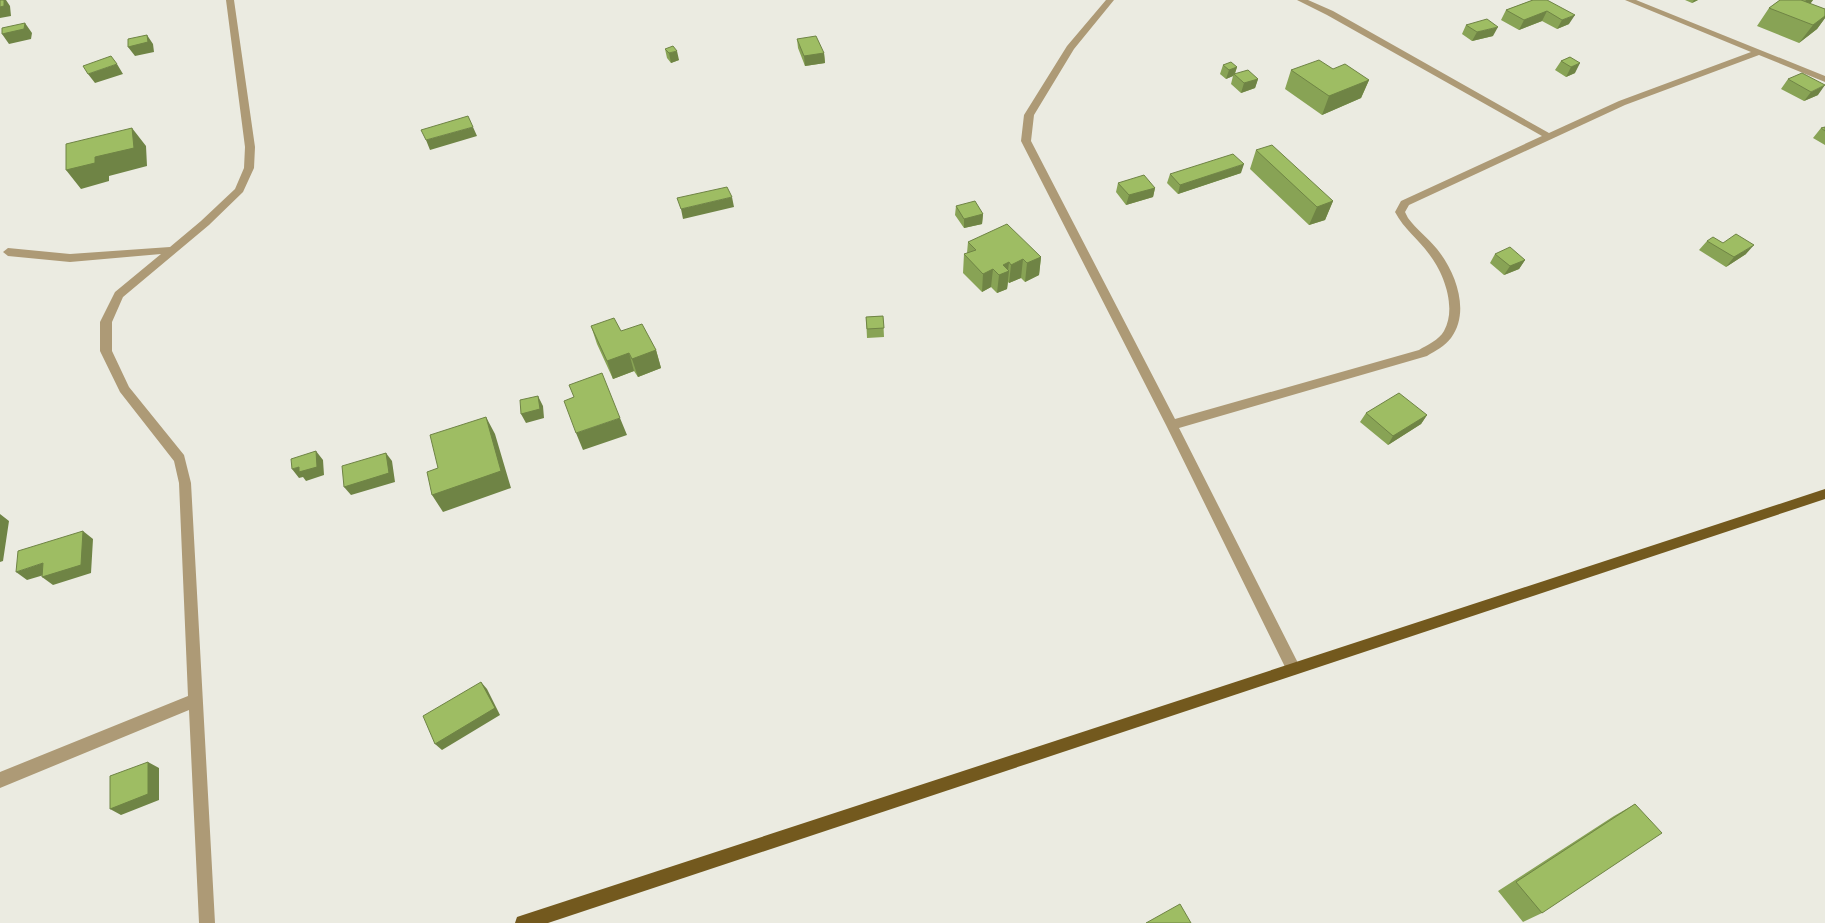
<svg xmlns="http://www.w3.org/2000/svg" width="1825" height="923" font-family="Commissioner,sans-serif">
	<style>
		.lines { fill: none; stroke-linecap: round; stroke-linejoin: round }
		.minor { fill: #ad9a76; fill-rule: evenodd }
		.major { fill: #73591e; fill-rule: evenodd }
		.wall { fill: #88a355 }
		.shaded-wall { fill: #6f8445 }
		.building { fill: #9ebd63; stroke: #6f8445 }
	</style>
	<rect width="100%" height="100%" fill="#ebebe1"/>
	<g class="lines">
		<path class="minor" d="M226 0H234L255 147 254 168 243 192 209 225 123 297 112 322V351L129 387 184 455 191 483 215 923H199L189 710 0 788V772L188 696 179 483 174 461 120 392 100 351V322L115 292 161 254 70 262 8 256 3 252 8 248 70 254 170 247 201 221 235 189 244 168 245 147Z
			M1106 0H1114L1074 49 1034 115 1031 141 1175 419 1419 350C1427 345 1439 340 1444 331 1457 308 1444 273 1429 254 1418 239 1404 229 1395 212L1401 201 1542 136 1327 15 1297 0H1308L1333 11 1549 133 1619 101 1751 52 1625 0H1636L1825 76V82L1759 55 1625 105 1409 205 1405 212 1408 218C1416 229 1428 238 1437 249 1455 271 1471 311 1451 338 1445 346 1435 351 1427 356L1179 428 1298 663 1300 668 1298 673 1293 675 1288 673 1166 425 1021 141 1024 115 1067 46Z"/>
		<path class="major" d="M1825 489V499L548 923H515L517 917 523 915Z"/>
	</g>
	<path class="wall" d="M1533 0 1569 24 1557 29 1542 21 1519 30 1501 20 1506 10Z
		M1685 0H1698L1692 3Z
		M1780 0H1813L1810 4 1825 9V18L1817 29 1799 43 1757 26 1769 8Z
		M1466 25 1493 36 1472 41 1462 34Z
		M797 39 824 53 825 63 805 66 798 48Z
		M665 49 679 60 671 63 667 58Z
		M1570 57 1575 73 1566 77 1555 70 1561 61Z
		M1223 65 1237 67 1235 74 1258 79 1255 88 1241 93 1231 84 1233 76 1226 79 1220 74Z
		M1333 69 1369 80 1361 98 1322 115 1285 89 1291 70Z
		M1788 79 1818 95 1804 101 1781 89Z
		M1825 127V145L1813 138 1821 128Z
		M1256 150 1333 201 1325 220 1309 225 1250 169Z
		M1241 173 1178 194 1167 183 1170 174Z
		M1118 183 1155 188 1153 197 1126 205 1116 192Z
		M956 206 983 214 982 224 964 228 955 215Z
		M1707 241 1723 243 1746 254 1726 267 1699 250Z
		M968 242 1041 257 1039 275 1025 282 1021 278 1009 283 1008 282 1007 289 997 293 991 287 982 292 963 273 964 254 967 253Z
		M1495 254 1525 260 1519 269 1504 275 1490 263Z
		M883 316 884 337 867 338 866 317Z
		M591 326 621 331 656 350 661 368 638 377 634 371 613 379 597 344Z
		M1366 413 1427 415 1421 424 1388 445 1360 422Z
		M1635 804 1542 913 1523 922 1498 891 1614 816Z"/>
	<path class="shaded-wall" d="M4 0H6L10 6 11 16 0 18V7Z
		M1694 0H1698L1692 3Z
		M1806 0H1813L1810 4 1798 10Z
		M1547 11 1542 21 1519 30 1524 20Z
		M1575 15 1569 24 1557 29 1562 20Z
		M1825 16V18L1817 29 1799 43 1813 25Z
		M25 23 32 33 31 39 9 44 2 34Z
		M1498 27 1493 36 1472 41 1477 32Z
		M147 35 153 44 154 52 135 56 128 47Z
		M677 51 679 60 671 63 669 53Z
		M824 53 825 63 805 66 804 56Z
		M1580 63 1575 73 1566 77 1571 67Z
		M117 64 123 74 95 83 88 74Z
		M1237 67 1234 75V74L1233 76 1226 79 1229 70Z
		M1258 79 1255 88 1241 93 1244 83Z
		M1369 80 1361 98 1322 115 1329 96Z
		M1825 85 1818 95 1804 101 1811 92Z
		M473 127 477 136 430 150 426 140Z
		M132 128 146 146 147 166 109 176V181L81 189 66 170 95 157Z
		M1244 164 1241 173 1178 194 1180 185Z
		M1155 188 1153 197 1126 205 1129 195Z
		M732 197 734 207 683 219 681 209Z
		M1333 201 1325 220 1309 225 1317 207Z
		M983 214 982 224 964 228V219Z
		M1754 245 1746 254 1726 267 1734 257Z
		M1041 257 1039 275 1025 282 1027 263Z
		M1023 259 1021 278 1009 283 1011 265Z
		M1525 260 1519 269 1504 275 1510 266Z
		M1009 262 1008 271H1009L1007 289 997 293 999 275 1003 265Z
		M993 269 991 287 982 292 983 274Z
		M656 350 661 368 638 377 632 359Z
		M629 353 634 371 613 379 607 361Z
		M538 396 543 406 544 418 526 423 521 414Z
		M1427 415 1421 424 1388 445 1393 436Z
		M486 417 495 434 511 488 443 512 432 495Z
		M620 418 627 435 583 450 576 433Z
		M316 451 323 460 324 475 306 481 303 477 299 478 292 469 299 467Z
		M386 453 392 461 395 482 351 495 344 487Z
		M0 514 9 521 3 561 0 562Z
		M83 531 93 539 91 573 53 585 42 577Z
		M43 563 54 572 27 580 16 572Z
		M481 682 487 689 500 715 442 750 435 744Z
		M148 762 159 768V800L121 815 110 809Z"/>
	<path class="building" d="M0 0H4V6L0 7Z
		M1533 0H1547L1575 15 1562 20 1547 11 1524 20 1506 10Z
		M1780 0H1801L1825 9V16L1813 25 1769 8Z
		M1487 19 1498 27 1477 32 1466 25Z
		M25 23 24 29 2 34V28Z
		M147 35 148 42 128 47V39Z
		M816 36 824 53 804 56 797 39Z
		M673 46 677 51 669 53 665 49Z
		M111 56 117 64 88 74 83 66Z
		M1570 57 1580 63 1571 67 1561 61Z
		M1319 60 1333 69 1345 64 1369 80 1329 96 1291 70Z
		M1231 62 1237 67 1229 70 1223 65Z
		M1248 70 1258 79 1244 83 1234 74Z
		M1802 73 1825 85 1811 92 1788 79Z
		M468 116 473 127 426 140 421 130Z
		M1825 127V131L1821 128Z
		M132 128 134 148 95 157V163L66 170V144Z
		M1272 145 1333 201 1317 207 1256 150Z
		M1233 154 1244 164 1180 185 1170 174Z
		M1144 175 1155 188 1129 195 1118 183Z
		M727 187 732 197 681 209 677 198Z
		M975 201 983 214 964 219 956 206Z
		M1007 224 1041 257 1027 263 1023 259 1011 265 1009 262 1003 265 1009 271 999 275 993 269 983 274 964 254 976 250 968 242Z
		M1736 234 1754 245 1734 257 1707 241 1713 237 1723 243Z
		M1510 247 1525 260 1510 266 1495 254Z
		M883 316 884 328 867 329 866 317Z
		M614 318 621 331 642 324 656 350 632 359 629 353 607 361 591 326Z
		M602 373 620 418 576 433 564 401 574 397 569 385Z
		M1399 393 1427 415 1393 436 1366 413Z
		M538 396 540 409 521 414 520 400Z
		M486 417 501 471 432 495 427 472 438 468 430 435Z
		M316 451 317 467 299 472V467L292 469 291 459Z
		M386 453 389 473 344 487 342 466Z
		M83 531 81 565 42 577 43 563 16 572 18 551Z
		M481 682 495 708 435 744 423 716Z
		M148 762V794L110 809V776Z
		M1635 804 1662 833 1542 913 1516 882Z
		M1180 904 1191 923H1146Z"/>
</svg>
